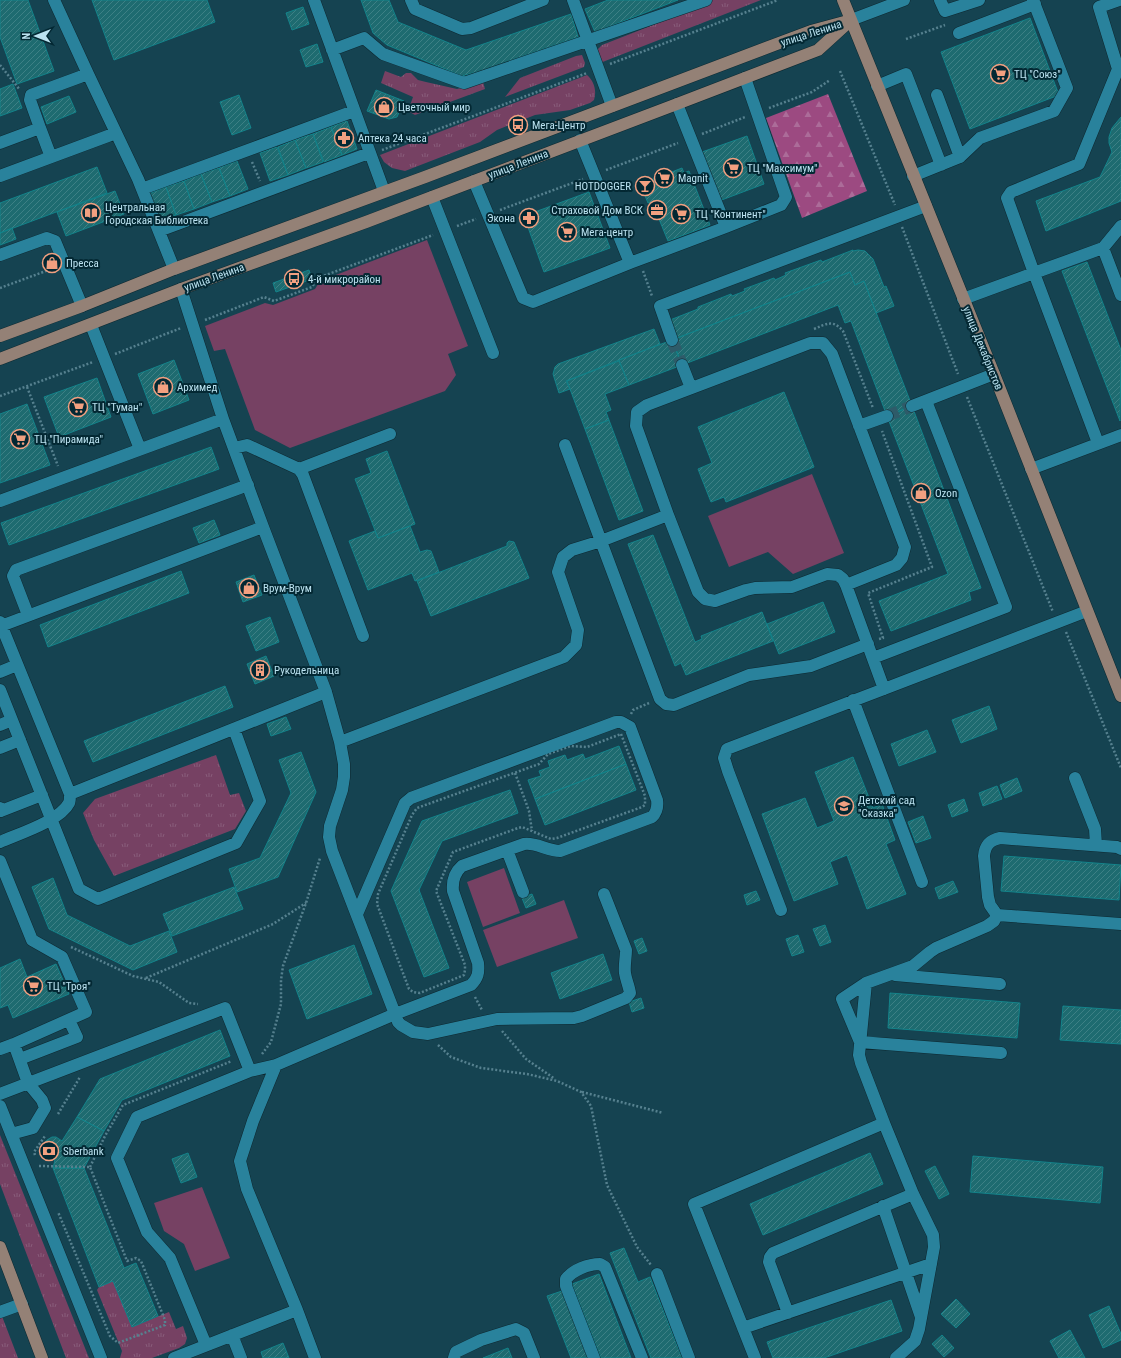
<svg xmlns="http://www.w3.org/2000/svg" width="1121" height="1358" font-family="'Roboto Condensed',sans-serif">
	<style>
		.grass { fill: url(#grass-tufts) }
		.forest { fill: url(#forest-firs) }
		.park { fill: #764163 }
		.building { fill: url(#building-hatch); stroke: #13838a }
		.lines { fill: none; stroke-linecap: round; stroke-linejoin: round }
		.minor-tunnel { stroke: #2e5b69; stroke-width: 12; stroke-dasharray: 12 6; stroke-linecap: butt }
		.minor-casing { stroke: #0d2830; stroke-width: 13 }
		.major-casing { stroke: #0d2830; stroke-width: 13 }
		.path { stroke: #56818f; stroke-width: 2.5; stroke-dasharray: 2 2; stroke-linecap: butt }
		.minor { stroke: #29829c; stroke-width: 12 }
		.major { stroke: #948176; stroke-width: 12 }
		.labels { text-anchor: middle; stroke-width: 4; stroke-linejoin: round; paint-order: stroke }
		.street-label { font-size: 11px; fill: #bbe2f0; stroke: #032833 }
		.poi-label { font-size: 11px; fill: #bbe2f0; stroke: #032833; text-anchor: start }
	</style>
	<defs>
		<pattern id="grass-tufts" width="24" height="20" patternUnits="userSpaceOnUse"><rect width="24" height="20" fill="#764163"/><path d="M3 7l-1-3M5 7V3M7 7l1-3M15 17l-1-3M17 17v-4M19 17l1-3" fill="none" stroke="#885c7a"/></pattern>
		<pattern id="forest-firs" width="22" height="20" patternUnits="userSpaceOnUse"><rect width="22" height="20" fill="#9c4a81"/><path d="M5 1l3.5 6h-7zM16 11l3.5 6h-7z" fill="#ac6c99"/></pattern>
		<pattern id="building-hatch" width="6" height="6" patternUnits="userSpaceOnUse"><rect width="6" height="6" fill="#1e6b70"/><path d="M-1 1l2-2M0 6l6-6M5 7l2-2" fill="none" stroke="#3d8085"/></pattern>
	</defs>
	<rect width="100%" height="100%" fill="#154351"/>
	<path class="grass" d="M711 0H761L600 63 597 52 598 49 602 45 704 5Z
		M582 55 585 63 584 67 505 97 520 78 576 56Z
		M385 71 401 77 406 73H411L418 80 426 82 457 89 483 82 485 89 415 115 408 111 413 97 381 83Z
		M587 75C594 81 597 91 594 100L590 103 570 110 535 115 497 130 480 142 405 171 392 168 384 162 380 155Z
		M216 755 230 795 239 793 246 811 235 829 114 876 94 840 83 813 95 799Z
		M0 1135 89 1358H66L0 1184Z
		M113 1281 132 1327 169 1312 176 1329 183 1326 187 1338 185 1344 179 1348 152 1358H120L122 1351 97 1290 99 1287Z
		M0 1311 18 1358H0Z"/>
	<path class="forest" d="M828 94 867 191 802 218 766 118Z"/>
	<path class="park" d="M427 240 468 346 448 354 456 375 445 391 290 448 255 430 225 349 214 351 205 326 265 303 273 305 315 289 320 281Z
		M812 474 844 553 793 574 768 552 729 567 708 516Z
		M504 868 520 913 483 927 467 882Z
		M564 900 578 938 497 967 483 930Z
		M202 1187 230 1258 195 1271 184 1244 164 1231 154 1203Z"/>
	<path class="building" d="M0 0H28L54 71 17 84 0 37Z
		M92 0H207L215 22 114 60Z
		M361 0H389L398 22 466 50 571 14 578 37 480 71 462 76 387 45 373 33Z
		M608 0H678L595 32 585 9Z
		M303 7 309 24 292 30 286 13Z
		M1030 18 1059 95 970 129 941 52Z
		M317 44 323 62 306 67 300 50Z
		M13 84 22 108 0 116V89Z
		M376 90 404 101 397 117 389 119 367 111Z
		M239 95 251 128 232 135 220 102Z
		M69 96 76 112 47 124 41 107Z
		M1121 117V201L1046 231 1036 201 1100 177 1112 152 1109 143V137L1112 128Z
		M347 121 357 149 342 155 331 127Z
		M331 127 342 155 324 162 313 134Z
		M313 134 323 162 306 168 295 140Z
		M747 136 764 184 719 201 702 152Z
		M295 140 306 168 288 175 278 147Z
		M277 147 288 175 270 181 260 153Z
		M237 161 248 189 230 196 219 168Z
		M97 167 107 193 0 233V203Z
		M219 168 230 196 212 202 201 174Z
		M682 168 684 173 689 171 710 225 668 241 652 202 648 203 641 186 652 181 651 180Z
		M201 174 212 202 194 209 184 181Z
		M184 181 194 209 176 215 166 187Z
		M166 187 176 215 158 222 148 194Z
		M115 191 124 214 66 236 57 212Z
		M589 192 610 248 544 272 524 216Z
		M12 228 16 239 0 245V233Z
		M853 250V251L858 250 865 251 873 259 884 287 886 286 894 306 876 313 864 281 855 285 850 272 677 338 670 320 698 309V307L731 294 732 296 745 291 744 289 774 278 775 280 786 275 785 273 821 260 822 262Z
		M56 260 58 264 48 267 47 263Z
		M1087 262 1121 350 1120 421 1062 271Z
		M309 270 312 279 276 292 273 283Z
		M850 272 855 285 864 281 912 406 887 416 851 321 845 323 838 305 682 365 672 340Z
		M654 329 660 344 566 381 570 389 559 393 553 374 555 367 558 364Z
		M672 340 682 365 629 385 619 360Z
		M174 360 189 400 153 414 138 374Z
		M619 361 629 385 605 394 611 410 606 412 609 420 585 429 567 381Z
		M97 378 111 417 59 437 44 397Z
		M784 392 814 467 726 502 724 497 711 502 698 469 712 463 698 427Z
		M27 404 50 465 0 483V414Z
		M912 406 981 588 969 592 971 600 891 631 879 601 948 574 887 416Z
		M609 420 643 511 619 520 585 429Z
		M211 447 219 469 9 545 1 523Z
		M387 451 415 524 378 538 355 479 371 473 366 459Z
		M214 520 220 535 199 543 193 528Z
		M410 526 420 552 427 550 431 551 439 572 415 581 412 573 368 590 349 541 375 531 378 538Z
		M653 535 695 642 702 639 701 636 762 612 773 641 686 675 681 663 675 666 628 544Z
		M509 541 514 542 529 578 431 616 417 581 507 546V543Z
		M181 571 189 593 48 647 40 625Z
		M254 575 262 595 243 602 236 582Z
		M823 602 835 632 779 654 767 624Z
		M270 617 279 642 256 651 246 626Z
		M266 656 274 676 255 684 247 664Z
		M225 686 233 707 93 762 84 741Z
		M989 706 997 729 961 743 952 720Z
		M286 717 291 729 271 736 267 724Z
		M927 730 936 752 899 766 891 744Z
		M619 746 626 764 535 799 528 780 541 776 539 771 550 767 548 761 565 755 567 760 583 754 585 759Z
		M301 752 316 792 278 877 237 892 229 869 260 858 291 793 279 760Z
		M853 757 873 808 882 804 895 840 886 844 906 894 867 909 847 855 830 862 838 884 794 901 762 814 805 798 817 828 834 821 815 772Z
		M626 764 636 790 545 825 535 799Z
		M1017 778 1022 791 1005 798 1000 785Z
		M997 786 1002 799 983 806 979 793Z
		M510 790 518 813 442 841 419 890 449 968 424 977 391 891 422 821Z
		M964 799 968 811 952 817 948 805Z
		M923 816 931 838 916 843 908 822Z
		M1004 856 1121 865 1119 900 1001 891Z
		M53 878 67 915 130 946 169 931 177 952 133 970 49 929 32 887Z
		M953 881 958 892 939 899 935 888Z
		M234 887 243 909 172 936 163 914Z
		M756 891 760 900 747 905 744 895Z
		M532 894 536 904 526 908 522 898Z
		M825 925 831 942 820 946 813 929Z
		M798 935 804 952 792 956 786 939Z
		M642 938 647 951 639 954 634 941Z
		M354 945 372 994 307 1019 289 970Z
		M603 954 612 980 560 999 551 973Z
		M20 959 27 977 56 964 69 994 13 1018 8 1005 0 1008V968Z
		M890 993 1020 1003 1017 1038 888 1028Z
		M641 998 644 1008 632 1012 629 1002Z
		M1063 1006 1121 1010V1044L1060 1040Z
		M220 1030 230 1056 122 1100 104 1131 77 1117 100 1079Z
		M77 1117 104 1131 84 1168H53L55 1160 46 1155 43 1149V1144L47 1140 52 1137H56L62 1141Z
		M188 1153 197 1177 181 1183 172 1159Z
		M870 1153 883 1184 763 1235 750 1204Z
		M973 1156 1103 1167 1100 1203 970 1192Z
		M935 1166 949 1194 939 1199 925 1171Z
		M53 1168H84L124 1268 136 1263 158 1316 132 1327 113 1281 99 1287Z
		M624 1248 638 1282 650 1277 682 1358H651L610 1253Z
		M599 1274 631 1358H601L572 1284Z
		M562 1291 588 1358H571L547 1296Z
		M956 1299 970 1314 956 1328 941 1314Z
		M891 1300 902 1331 824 1358H773L767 1342Z
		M1109 1306 1121 1334V1340L1103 1348 1089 1315Z
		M1070 1330 1085 1358H1059L1050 1341Z
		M942 1335 954 1348 944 1357 932 1344Z
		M283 1343 289 1358H263L261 1352Z
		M508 1348 512 1358H483Z"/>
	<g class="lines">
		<path class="minor-tunnel" d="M672 340 682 365
			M887 416 912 406"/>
		<g class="minor-casing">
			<path id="minor" d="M54 0 88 74 138 179 174 269
				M314 0 384 191
				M411 0 415 9 462 29 471 28 543 0
				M573 0 612 106
				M940 0 945 11 979 0
				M851 20 904 0
				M959 33 1035 4
				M332 50 364 38 383 54 464 83 706 0
				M877 86 906 74 941 165
				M937 95 960 157
				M677 104 726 227
				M40 128 30 100 31 95 88 74
				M0 143 40 128 51 157
				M0 176 116 133
				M913 176 960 157 980 138 1054 111 1067 88 1033 0
				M474 181 523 298 533 302 630 263 580 140
				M142 189 354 111
				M432 197 493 353
				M159 231 369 153
				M1103 248 1121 226
				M0 255 47 238 55 241 82 306
				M630 263 726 227 781 205 786 197 745 78
				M963 299 1034 273 1007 198 1011 192 1079 164 1118 69 1099 7 1119 0
				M91 325 140 449
				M672 340 660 306 926 206
				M682 365 691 388
				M912 406 994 374
				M859 426 887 416
				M1098 443 1034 273 1103 248 1121 295
				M565 445 660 699 666 704 674 705 749 675 811 666 868 644
				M234 448 247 445 299 469 303 475 363 636
				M299 469 390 434
				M1031 469 1121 435
				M0 501 223 419
				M846 585 896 565 902 558 905 547 832 354 823 343H810L647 405 637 412 636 426 668 515 698 592 705 599 715 601 746 590 755 588 792 587 827 574 838 575 843 579 846 585 884 689 1087 611
				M28 615 13 576 16 570 248 485
				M0 622 70 794C70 797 70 801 69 803 60 821 18 834 0 842
				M1 626 263 527
				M873 658 1006 607 926 401
				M0 672 17 665
				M0 690 79 889 98 899 236 843 260 801 234 729
				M853 700 922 882
				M0 725 12 720
				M340 742 564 657 576 645 578 630 558 572 563 557 572 550 601 541 668 515
				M0 748 20 740
				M1075 778 1095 829 1096 845
				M70 794 326 692
				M0 808 1 811 42 795
				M1121 849 1117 847 1000 838C990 840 985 845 984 856L988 897 990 905 997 915 1121 924
				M507 850 523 892
				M0 861 32 940 62 957 86 1012 14 1044
				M781 910 728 771 724 758 727 749 884 689
				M357 914 405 803 411 798 616 722H621L630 727 657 800C658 807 657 812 652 817L560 851C547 851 536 842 524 844L462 866C454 873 452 881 453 891L478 963C479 973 478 978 471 985L395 1014 398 1022 401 1025 413 1032 428 1034 497 1019 574 1018 582 1016 626 998 630 993C629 986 626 980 625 973 624 966 626 958 626 950L604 894
				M895 975 1000 984
				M866 983 842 999 860 1042 1001 1053
				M0 1049 14 1044 28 1083 42 1100 45 1108 33 1128 11 1134
				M20 1059 77 1037 69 1020
				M276 1065 253 1121 240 1161 247 1189 297 1310
				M0 1094 225 1008 250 1071 276 1065 395 1014 332 851 329 837 330 826 342 790 344 777V764L340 742 326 692 263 527 223 419 181 289
				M0 1106 101 1358
				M884 1123 861 1063 859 1055 866 983 913 966 930 952 936 948 987 926 994 921 997 915
				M883 1206 921 1317
				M657 1274 689 1358
				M0 1312 22 1304
				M788 1313 769 1262 770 1257 773 1253 913 1194
				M743 1328 931 1264
				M232 1335 241 1358
				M206 1345 170 1258 147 1232 117 1158 137 1117 250 1071
				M174 1358 297 1310 315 1358
				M454 1358 456 1352 481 1340 516 1329 524 1333 534 1358
				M594 1358 566 1286V1279C573 1270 588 1264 600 1264L605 1267 642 1358
				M755 1358 694 1204 884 1123 913 1194 933 1235 934 1247 919 1329 915 1341 896 1358"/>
		</g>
		<g class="major-casing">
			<path id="major" d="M843 0 994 374 1121 696
				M0 336 82 306 174 269 425 177 811 31 848 21
				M0 359 181 289 366 222 677 104 818 50 851 20
				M0 1247 42 1358"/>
		</g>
		<path class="path" d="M906 39 945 25
			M610 64 778 0
			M0 65 20 90
			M840 71 895 205
			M769 108 812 92 830 80
			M702 134 745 117
			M382 150 476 115 587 73
			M252 162 260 181
			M606 170 678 143
			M500 210 583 179
			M457 226 476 219
			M902 227 958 374
			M643 271 652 296
			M0 288 54 268
			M205 320 264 297 274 301 312 287 318 278 433 235
			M814 329C826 324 833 319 843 331L873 408
			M115 354 181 328
			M27 387 58 466
			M0 396 93 362
			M967 397 1053 612
			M1066 632 1121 768
			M879 639 883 638 868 593 932 567 882 431
			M631 714 633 710 649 703
			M621 734 645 796V805L642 807 557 838 551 839 522 827 518 828 453 852 436 891 465 965V970L464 975 420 993 413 992 409 989 377 904 378 894 412 815 417 808 539 764 548 754 571 746 587 747Z
			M515 773 529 811 532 831
			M71 947 133 976 159 982 189 1003 198 1004
			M146 978 273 924 306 903
			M475 997 482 1010
			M502 1031 526 1059 555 1079
			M438 1045 451 1057 481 1068 527 1074 557 1081 581 1092 591 1106 607 1185 637 1247 651 1265
			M262 1054 271 1042 281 1004V980L283 966 306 903 320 858
			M582 1092 663 1113
			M58 1114 80 1077
			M35 1155 34 1152 45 1136
			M39 1166 90 1167 127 1261 136 1258 141 1261 165 1320V1325L118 1343 110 1336 58 1212
			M90 1167 105 1136 123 1105 232 1061"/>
		<use href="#minor" class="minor"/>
		<use href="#major" class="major"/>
	</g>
	<defs>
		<g id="supermarket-ring" transform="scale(1)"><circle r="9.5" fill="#032833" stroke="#f2a080" stroke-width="1.5"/><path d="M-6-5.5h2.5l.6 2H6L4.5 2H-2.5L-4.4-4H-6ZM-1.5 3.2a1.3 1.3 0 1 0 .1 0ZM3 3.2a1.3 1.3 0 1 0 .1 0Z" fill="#f2a080"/></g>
		<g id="shop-ring" transform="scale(1)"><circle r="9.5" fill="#032833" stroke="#f2a080" stroke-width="1.5"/><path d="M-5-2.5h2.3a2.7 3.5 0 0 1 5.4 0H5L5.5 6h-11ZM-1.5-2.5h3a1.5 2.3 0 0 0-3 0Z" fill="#f2a080"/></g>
		<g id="bus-ring" transform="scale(1)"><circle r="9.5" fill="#032833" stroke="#f2a080" stroke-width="1.5"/><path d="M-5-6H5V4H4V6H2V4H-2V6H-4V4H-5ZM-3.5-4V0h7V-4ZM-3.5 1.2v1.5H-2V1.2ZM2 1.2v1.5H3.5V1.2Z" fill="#f2a080"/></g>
		<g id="pharmacy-ring" transform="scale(1)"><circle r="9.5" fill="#032833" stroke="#f2a080" stroke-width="1.5"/><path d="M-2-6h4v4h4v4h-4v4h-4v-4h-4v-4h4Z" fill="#f2a080"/></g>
		<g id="bar-ring" transform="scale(1)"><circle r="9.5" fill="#032833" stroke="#f2a080" stroke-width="1.5"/><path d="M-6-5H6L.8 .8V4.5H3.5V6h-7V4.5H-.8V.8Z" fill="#f2a080"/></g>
		<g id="office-ring" transform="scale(1)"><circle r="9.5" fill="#032833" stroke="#f2a080" stroke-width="1.5"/><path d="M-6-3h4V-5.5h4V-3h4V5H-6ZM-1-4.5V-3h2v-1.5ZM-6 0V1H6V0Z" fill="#f2a080"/></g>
		<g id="library-ring" transform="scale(1)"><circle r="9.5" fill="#032833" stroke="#f2a080" stroke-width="1.5"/><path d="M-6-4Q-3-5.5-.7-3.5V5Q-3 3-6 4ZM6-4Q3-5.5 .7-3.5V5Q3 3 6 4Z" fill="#f2a080"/></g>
		<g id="building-ring" transform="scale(1)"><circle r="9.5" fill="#032833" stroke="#f2a080" stroke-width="1.5"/><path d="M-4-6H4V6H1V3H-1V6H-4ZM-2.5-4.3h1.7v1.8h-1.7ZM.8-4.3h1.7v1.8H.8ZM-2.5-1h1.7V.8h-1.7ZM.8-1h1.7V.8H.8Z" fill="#f2a080"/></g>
		<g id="school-ring" transform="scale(1)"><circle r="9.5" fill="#032833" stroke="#f2a080" stroke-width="1.5"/><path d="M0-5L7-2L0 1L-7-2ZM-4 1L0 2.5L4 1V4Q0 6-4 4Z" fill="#f2a080"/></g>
		<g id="bank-ring" transform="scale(1)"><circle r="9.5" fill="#032833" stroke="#f2a080" stroke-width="1.5"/><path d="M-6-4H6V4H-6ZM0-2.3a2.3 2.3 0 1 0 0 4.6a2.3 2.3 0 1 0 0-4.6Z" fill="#f2a080"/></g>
	</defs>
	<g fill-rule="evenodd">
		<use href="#supermarket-ring" x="1000" y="74"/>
		<use href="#shop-ring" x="384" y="107"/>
		<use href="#bus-ring" x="518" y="125"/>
		<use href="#pharmacy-ring" x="344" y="138"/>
		<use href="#supermarket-ring" x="733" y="168"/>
		<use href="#supermarket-ring" x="664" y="178"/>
		<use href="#bar-ring" x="645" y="186"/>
		<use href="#office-ring" x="657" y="210"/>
		<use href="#library-ring" x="91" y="213"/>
		<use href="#supermarket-ring" x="681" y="214"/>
		<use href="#pharmacy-ring" x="529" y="218"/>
		<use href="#supermarket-ring" x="567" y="232"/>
		<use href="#shop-ring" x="52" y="263"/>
		<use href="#bus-ring" x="294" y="279"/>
		<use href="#shop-ring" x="163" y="387"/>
		<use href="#supermarket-ring" x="78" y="407"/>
		<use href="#supermarket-ring" x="20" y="439"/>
		<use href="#shop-ring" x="921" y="493"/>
		<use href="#shop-ring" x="249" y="588"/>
		<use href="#building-ring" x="260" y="670"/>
		<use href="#school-ring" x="844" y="806"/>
		<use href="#supermarket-ring" x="33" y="986"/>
		<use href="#bank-ring" x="49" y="1151"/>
	</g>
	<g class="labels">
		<g class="street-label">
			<text transform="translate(811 33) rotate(-18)" y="4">улица Ленина</text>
			<text transform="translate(518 164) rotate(-21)" y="4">улица Ленина</text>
			<text transform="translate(214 277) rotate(-20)" y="4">улица Ленина</text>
			<text transform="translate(983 348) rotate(68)" y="4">улица Декабристов</text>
		</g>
		<g class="poi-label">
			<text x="1014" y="78">ТЦ "Союз"</text>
			<text x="398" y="111">Цветочный мир</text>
			<text x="532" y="129">Мега-Центр</text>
			<text x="358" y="142">Аптека 24 часа</text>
			<text x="747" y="172">ТЦ "Максимум"</text>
			<text x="678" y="182">Magnit</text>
			<text x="631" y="190" text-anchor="end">HOTDOGGER</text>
			<text x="105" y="211">Центральная<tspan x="105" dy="13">Городская Библиотека</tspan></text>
			<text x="643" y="214" text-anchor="end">Страховой Дом ВСК</text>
			<text x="695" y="218">ТЦ "Континент"</text>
			<text x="515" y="222" text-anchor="end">Экона</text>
			<text x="581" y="236">Мега-центр</text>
			<text x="66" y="267">Пресса</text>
			<text x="308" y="283">4-й микрорайон</text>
			<text x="177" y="391">Архимед</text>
			<text x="92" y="411">ТЦ "Туман"</text>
			<text x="34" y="443">ТЦ "Пирамида"</text>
			<text x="935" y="497">Ozon</text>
			<text x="263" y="592">Врум-Врум</text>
			<text x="274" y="674">Рукодельница</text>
			<text x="858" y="804">Детский сад<tspan x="858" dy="13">"Сказка"</tspan></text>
			<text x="47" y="990">ТЦ "Троя"</text>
			<text x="63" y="1155">Sberbank</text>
		</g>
	</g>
	<g transform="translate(36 36) rotate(270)" stroke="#032833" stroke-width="3" paint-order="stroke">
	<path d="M0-3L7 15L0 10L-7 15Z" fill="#bbe2f0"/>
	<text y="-6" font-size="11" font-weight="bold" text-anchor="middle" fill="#bbe2f0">N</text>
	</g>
</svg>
